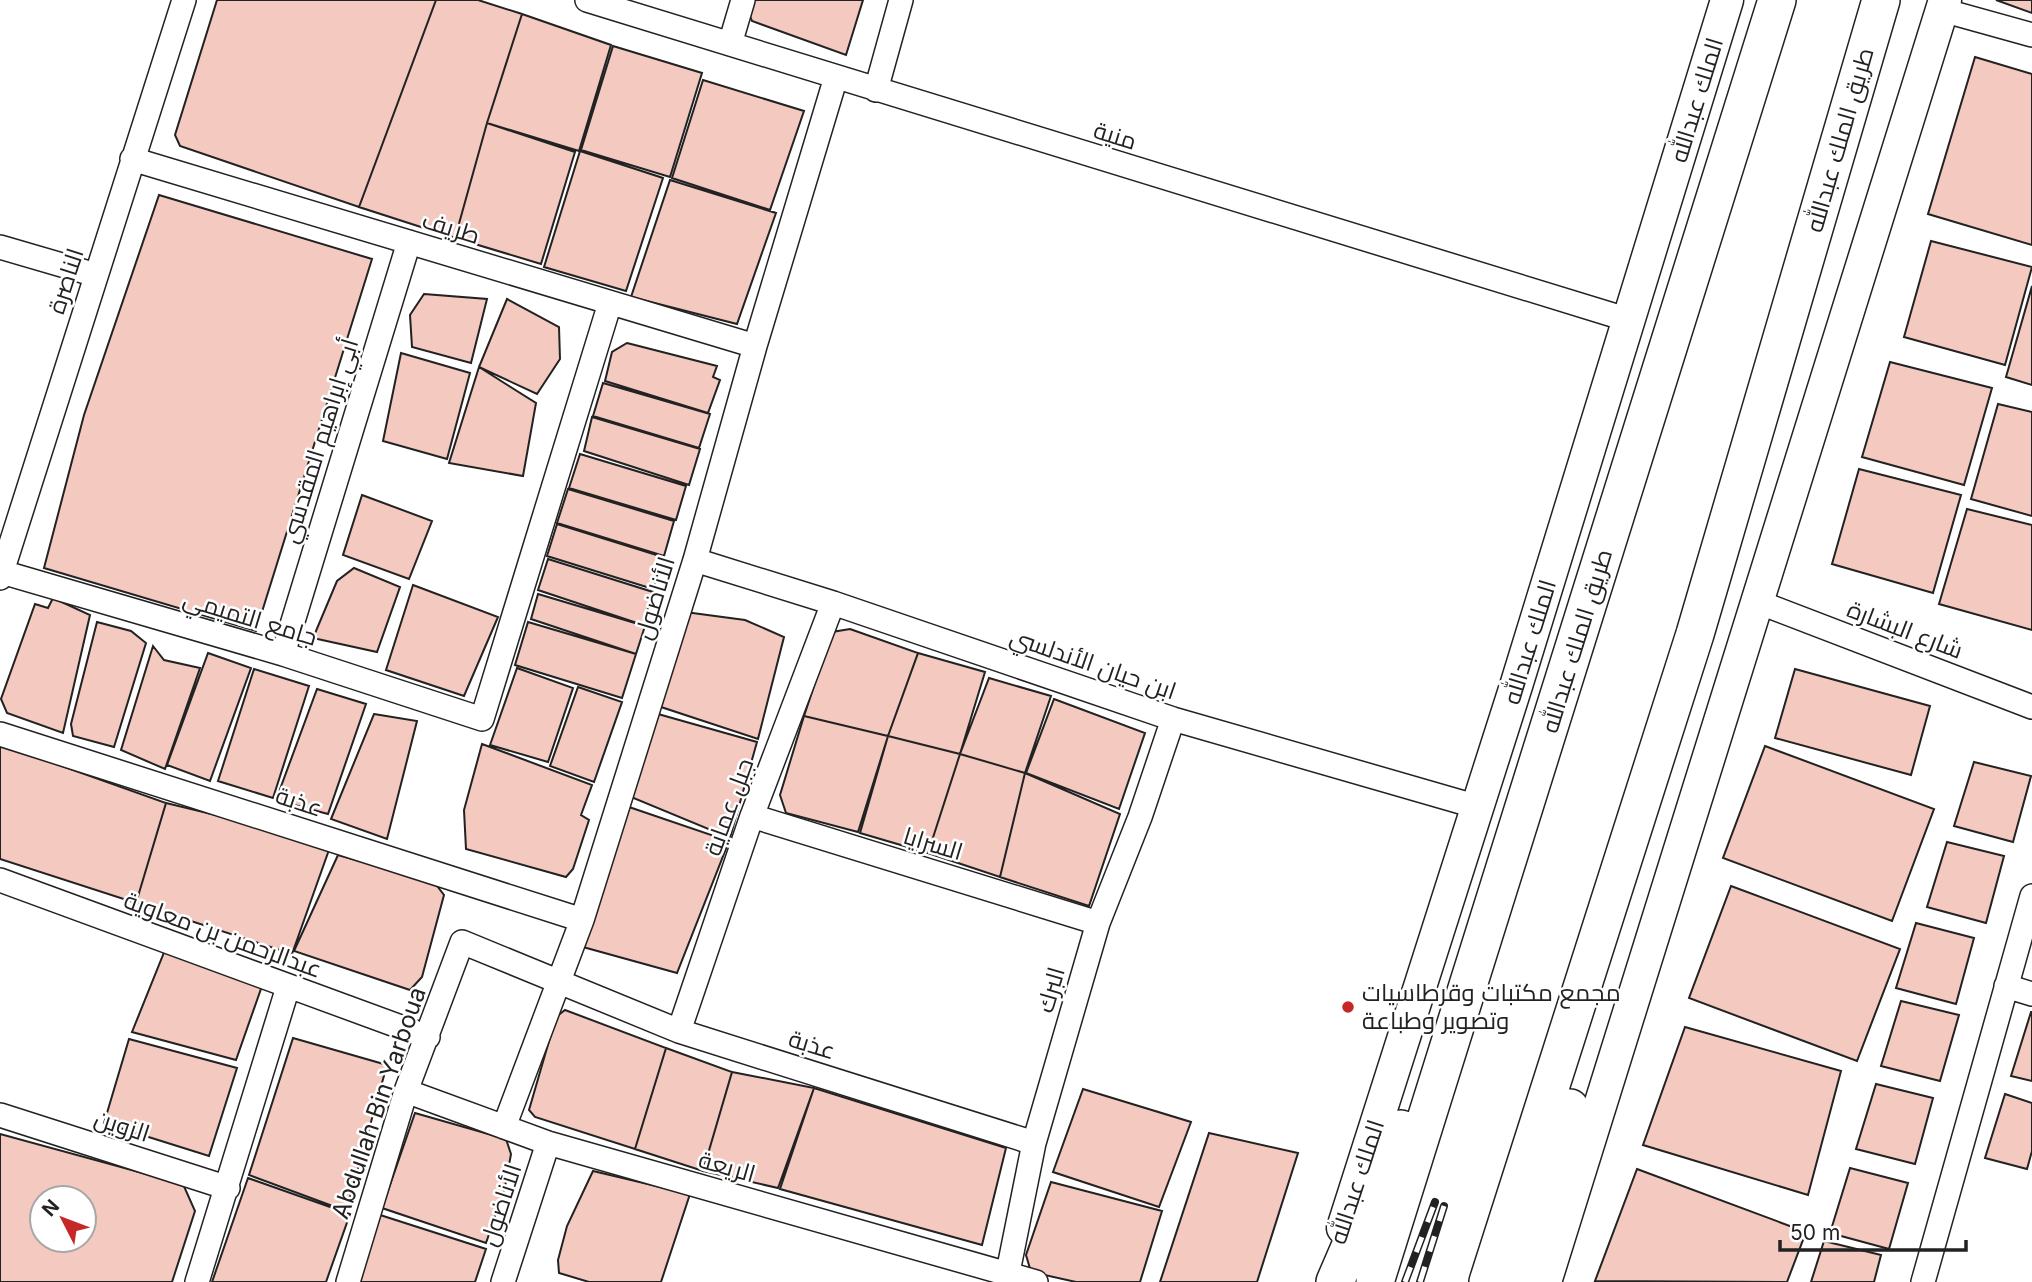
<svg xmlns="http://www.w3.org/2000/svg" width="2032" height="1282" font-family="Inter,Cairo,sans-serif">
	<style>
		.building { fill: #f3c9c0; stroke: #222; stroke-width: 2; fill-rule: evenodd }
		.lines { fill: none; stroke-linecap: round; stroke-linejoin: round }
		.minor-casing { stroke: #222; stroke-width: 26 }
		.secondary-casing { stroke: #222; stroke-width: 35 }
		.trunk-casing { stroke: #222; stroke-width: 40 }
		.minor { stroke: #fff; stroke-width: 23 }
		.secondary { stroke: #fff; stroke-width: 32 }
		.trunk { stroke: #fff; stroke-width: 37 }
		.rail-casing { stroke: #222; stroke-width: 8 }
		.rail { stroke: #fff; stroke-width: 5; stroke-dasharray: 16; stroke-linecap: butt }
		.poi-dot { fill: #c62828; stroke: #fff; stroke-width: 2.5 }
		.labels { text-anchor: middle; stroke-width: 5; stroke-linejoin: round; paint-order: stroke }
		.street-label { font-size: 24px; fill: #222; stroke: #fff }
		.poi-label { font-size: 24px; fill: #222; stroke: #fff; text-anchor: start }
	</style>
	<rect width="100%" height="100%" fill="#fff"/>
	<path class="building" d="M217 0H436L359 207 180 146 175 135Z
		M436 0H478L522 14 487 123 455 238 359 207Z
		M749 0H863L846 55 752 21 746 8Z
		M1996 0H2032V13Z
		M522 14 611 45 579 151 487 123Z
		M613 46 702 73 670 177 581 150Z
		M1975 57 2032 74V245L1928 214Z
		M703 80 804 111 770 210 672 178Z
		M487 123 575 152 541 264 455 238Z
		M580 151 663 178 626 291 544 267Z
		M670 180 776 213 737 324 631 297Z
		M159 195 372 259 256 631 44 568 84 415Z
		M1931 241 2032 267 2005 365 1904 337Z
		M2032 286V385L2006 377Z
		M424 294 487 299 471 363 412 347 410 315Z
		M507 299 559 327 560 359 537 394 479 367Z
		M627 343 717 366 713 377 720 380 708 413 605 381 612 352Z
		M401 353 470 373 447 459 383 441Z
		M1890 362 1992 388 1964 485 1862 457Z
		M479 367 536 403 523 476 449 463Z
		M603 383 710 414 699 448 593 416Z
		M1998 404 2032 412V516L1971 499Z
		M592 417 700 449 689 485 584 451Z
		M580 454 686 486 676 520 569 488Z
		M1859 469 1961 495 1933 593 1832 564Z
		M568 489 674 521 664 556 557 523Z
		M362 495 432 521 409 579 343 555Z
		M1967 509 2032 525V630L1939 604Z
		M557 524 663 557 653 589 547 556Z
		M548 559 653 592 643 625 538 590Z
		M354 568 400 587 377 652 313 638 337 581Z
		M413 585 498 617 464 696 386 670Z
		M538 594 645 626 636 654 531 619Z
		M53 598 90 615 63 733 7 713 1 699 35 604 48 608Z
		M685 612 745 620 784 637 758 739 658 706Z
		M97 622 131 631 146 643 114 747 73 736 71 724Z
		M528 622 636 654 622 698 515 665Z
		M850 629 918 653 888 736 804 716 832 632Z
		M153 646 164 660 200 668 165 769 121 750Z
		M208 653 251 668 210 781 167 765Z
		M918 653 985 672 960 754 888 736Z
		M517 668 573 688 548 762 490 745Z
		M254 669 309 686 273 798 218 781Z
		M1795 669 1930 706 1911 775 1775 738Z
		M989 678 1051 696 1025 773 960 754Z
		M578 687 622 702 594 782 550 766Z
		M317 689 366 704 328 814 276 800Z
		M1054 699 1145 733 1119 809 1026 773Z
		M374 714 417 721 387 839 331 819Z
		M658 714 757 742 730 838 631 797Z
		M804 716 888 736 858 832 786 813 780 795Z
		M888 736 960 754 928 853 860 833Z
		M0 744 166 803 136 903 0 859Z
		M482 744 592 785 581 815 589 820 573 869 566 877 466 849 464 810Z
		M1765 746 1934 809 1892 921 1723 858Z
		M960 754 1025 773 1000 877 928 853Z
		M1974 762 2031 776 2013 842 1954 826Z
		M1025 773 1120 814 1089 906 1000 877Z
		M166 803 315 839 330 847 292 954 136 903Z
		M629 807 729 841 677 973 583 947Z
		M1947 842 2004 856 1986 923 1927 907Z
		M338 855 434 882 444 895 422 977 410 990 294 951Z
		M1731 886 1900 949 1857 1061 1689 998Z
		M1916 923 1974 938 1956 1004 1896 988Z
		M165 950 263 983 236 1060 132 1032Z
		M1901 1001 1959 1015 1940 1081 1881 1066Z
		M565 1010 666 1048 635 1149 535 1117 529 1110 556 1017Z
		M2031 1012H2032V1081L2011 1076Z
		M1685 1027 1841 1071 1808 1195 1643 1145Z
		M293 1038 387 1065 346 1211 249 1175Z
		M129 1039 237 1068 209 1156 104 1123Z
		M666 1048 732 1072 703 1171 635 1149Z
		M732 1072 814 1088 778 1188 703 1171Z
		M1876 1084 1933 1098 1915 1164 1856 1149Z
		M814 1088 1006 1148 982 1245 780 1189Z
		M1083 1089 1191 1122 1159 1207 1053 1172Z
		M2005 1094 2032 1103V1151L2027 1169 1985 1158Z
		M415 1113 506 1139 511 1154 505 1187 486 1243 382 1208Z
		M1209 1133 1298 1153 1257 1282H1160Z
		M0 1134 183 1184 195 1211 172 1282H0ZM42 1198H84V1240H42Z
		M1850 1168 1908 1183 1889 1249 1830 1233Z
		M1637 1169 1806 1232 1787 1282 1595 1281Z
		M593 1171 690 1194 661 1282H589L559 1273 558 1260 567 1226Z
		M248 1178 350 1214 326 1282H212Z
		M1051 1182 1162 1211 1140 1282H1076L1031 1272 1026 1255Z
		M377 1214 486 1249 475 1282H355Z
		M1824 1241 1881 1255 1874 1282H1811Z"/>
	<g class="lines">
		<g class="minor-casing">
			<path id="minor" d="M587 0 1629 320
				M1942 10 2032 35
				M730 44 743 0
				M876 90 901 0
				M132 159 755 346
				M0 247 96 275
				M695 560 833 603 1173 719 1478 807
				M2 572 283 654 482 719 610 303
				M0 578 184 0
				M1758 602 2032 707
				M283 654 409 242
				M0 734 582 920
				M752 816 1098 923
				M0 880 428 1037
				M2006 986 2032 994
				M679 1031 752 816 833 603
				M406 1091 548 1143 1036 1282
				M0 1115 228 1188
				M504 1127 582 920 695 560 755 346 836 77
				M197 1282 288 987
				M348 1282 406 1091 462 942 679 1031 1034 1143
				M503 1282 548 1143
				M1006 1282 1034 1143 1098 923 1140 817 1173 719
				M1923 1282 2032 896"/>
		</g>
		<g class="secondary-casing">
			<path id="secondary" d="M1343 1228 1516 686 1727 0
				M1545 1282 1945 0"/>
		</g>
		<g class="trunk-casing">
			<path id="trunk" d="M1335 1282 1401 1129
				M1375 1282 1777 0
				M1488 1282 1695 634 1881 0
				M1522 1282 1526 1253 1570 1108"/>
		</g>
		<use href="#minor" class="minor"/>
		<use href="#secondary" class="secondary"/>
		<use href="#trunk" class="trunk"/>
		<g class="rail-casing">
			<path id="rail" d="M1405 1282 1435 1202
				M1420 1282 1444 1206"/>
		</g>
		<use href="#rail" class="rail"/>
	</g>
	<circle class="poi-dot" cx="1348" cy="1007" r="7"/>
	<g class="labels">
		<g class="street-label">
			<text transform="translate(1697 100) rotate(-73)" y="8">الملك عبدالله</text>
			<text transform="translate(1115 136) rotate(17)" y="8">منية</text>
			<text transform="translate(1840 140) rotate(-74)" y="8">طريق الملك عبدالله</text>
			<text transform="translate(451 228) rotate(17)" y="8">طريف</text>
			<text transform="translate(66 281) rotate(-72)" y="8">الناصرة</text>
			<text transform="translate(320 441) rotate(-73)" y="8">أبي إبراهيم المقدسي</text>
			<text transform="translate(655 598) rotate(-73)" y="8">الأناضول</text>
			<text transform="translate(250 618) rotate(17)" y="8">جامع التميمي</text>
			<text transform="translate(1905 630) rotate(21)" y="8">شارع البشارة</text>
			<text transform="translate(1577 641) rotate(-73)" y="8">طريق الملك عبدالله</text>
			<text transform="translate(1530 642) rotate(-73)" y="8">الملك عبدالله</text>
			<text transform="translate(1093 664) rotate(19)" y="8">ابن حيان الأندلسي</text>
			<text transform="translate(299 802) rotate(18)" y="8">عذبة</text>
			<text transform="translate(729 807) rotate(-70)" y="8">جبل عماية</text>
			<text transform="translate(933 844) rotate(17)" y="8">السرايا</text>
			<text transform="translate(223 935) rotate(20)" y="8">عبدالرحمن بن معاوية</text>
			<text transform="translate(1051 990) rotate(-74)" y="8">البرك</text>
			<text transform="translate(812 1045) rotate(17)" y="8">عذبة</text>
			<text transform="translate(379 1103) rotate(-71)" y="8">Abdullah Bin Yarboua</text>
			<text transform="translate(122 1126) rotate(18)" y="8">الزوين</text>
			<text transform="translate(727 1167) rotate(16)" y="8">الريعة</text>
			<text transform="translate(1357 1182) rotate(-72)" y="8">الملك عبدالله</text>
			<text transform="translate(501 1205) rotate(-72)" y="8">الأناضول</text>
		</g>
		<g class="poi-label">
			<text x="1362" y="1001">مجمع مكتبات وقرطاسيات<tspan x="1362" dy="28">وتصوير وطباعة</tspan></text>
		</g>
	</g>
	<g transform="translate(63 1219) rotate(312)"><circle r="33" fill="#ffffff" stroke="#a7a7a7" stroke-width="2"/>
	<path d="M0-5L12 26L0 18L-12 26Z" fill="#c62828"/>
	<text y="-10" font-size="19" font-weight="bold" text-anchor="middle" fill="#222222">N</text>
	</g>
	<path d="M1780 1240v10h186v-10" fill="none" stroke="#222222" stroke-width="3.5"/>
	<text x="1790" y="1240" font-size="21" fill="#222222" stroke="#ffffff" stroke-width="5" paint-order="stroke">50 m</text>
</svg>
